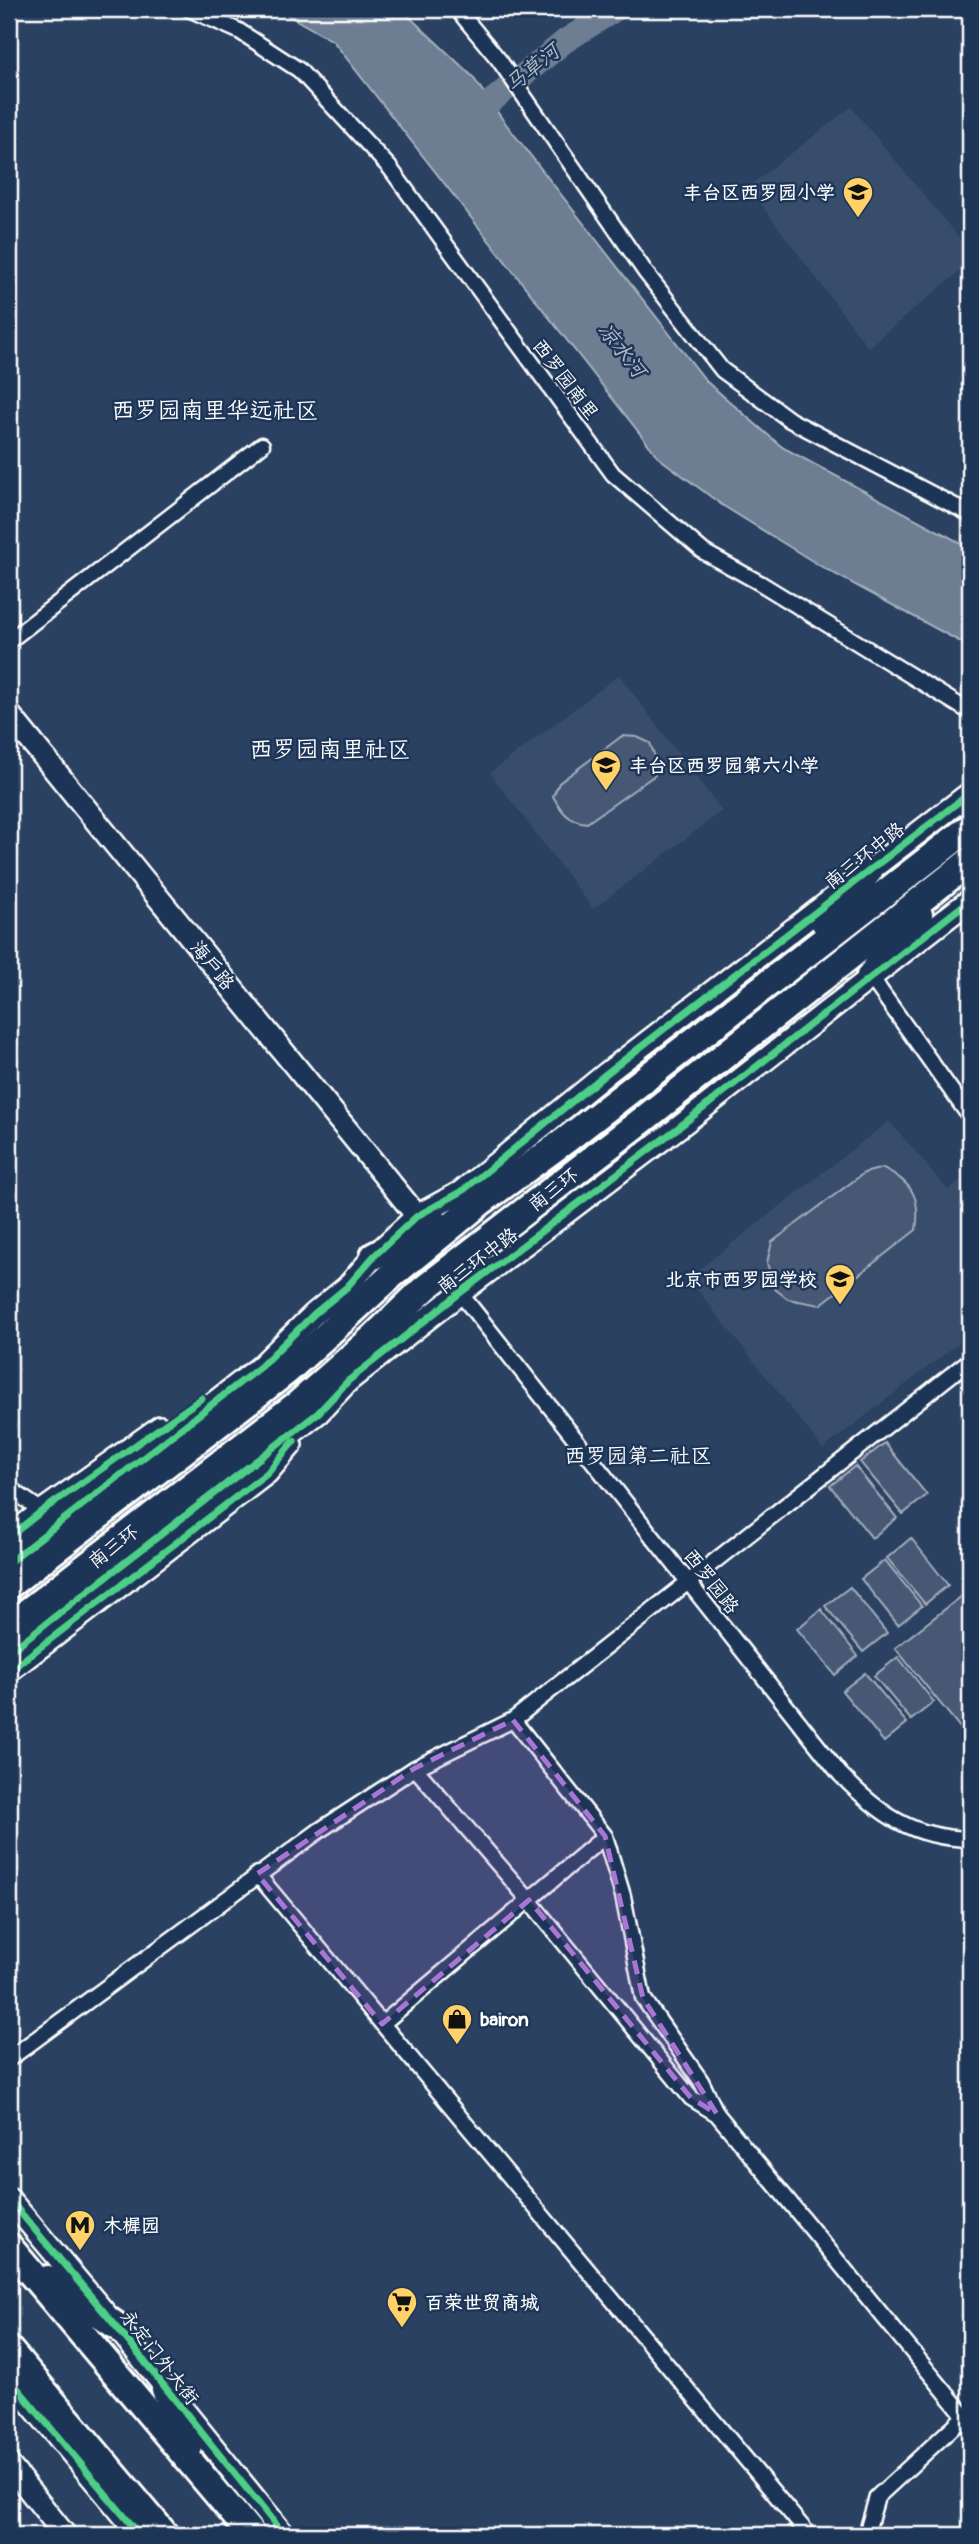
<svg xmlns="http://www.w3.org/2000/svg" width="979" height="2544" font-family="Pangolin,'LXGW WenKai TC',sans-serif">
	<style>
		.built { fill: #394e6c }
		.green { fill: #465975; stroke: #a2acba; stroke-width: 2 }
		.water { fill: #6d7d92; stroke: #a7b1be; stroke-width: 2 }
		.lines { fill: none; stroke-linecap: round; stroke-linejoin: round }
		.river { stroke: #6d7d92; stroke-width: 24 }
		.street-casing { stroke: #fff; stroke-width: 19 }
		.secondary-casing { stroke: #fff; stroke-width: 26 }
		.highway-casing { stroke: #fff; stroke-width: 32 }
		.street { stroke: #1d3557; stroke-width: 14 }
		.secondary { stroke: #1d3557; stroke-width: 21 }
		.highway { stroke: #1d3557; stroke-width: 26 }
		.cycleway-casing { stroke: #1d3557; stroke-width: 11 }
		.cycleway { stroke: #4dcf88; stroke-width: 7 }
		.marked { fill: #a976d5; fill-opacity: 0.2; stroke: #a976d5; stroke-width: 5; stroke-dasharray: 14 9; stroke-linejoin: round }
		.labels { text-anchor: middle; stroke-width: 5; stroke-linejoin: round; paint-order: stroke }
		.poi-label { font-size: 19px; font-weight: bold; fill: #fff; stroke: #1d3557; text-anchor: start }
		.street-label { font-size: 19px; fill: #fff; stroke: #1d3557 }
		.water-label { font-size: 21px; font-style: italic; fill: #b6bec8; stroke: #1d3557 }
		.neighbourhood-label { font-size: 21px; fill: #fff; stroke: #1d3557 }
		.quarter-label { font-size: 23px; fill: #fff; stroke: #1d3557 }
	</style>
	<rect width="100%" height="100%" fill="#2a4161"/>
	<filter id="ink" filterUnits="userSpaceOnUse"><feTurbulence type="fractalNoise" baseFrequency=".0143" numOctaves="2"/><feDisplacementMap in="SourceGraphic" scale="14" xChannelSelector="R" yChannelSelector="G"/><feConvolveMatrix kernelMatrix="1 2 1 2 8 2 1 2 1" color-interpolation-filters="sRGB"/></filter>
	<g filter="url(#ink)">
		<path class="built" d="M851 107 970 251V263L868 347 748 187Z
			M619 675 722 811 593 909 490 773Z
			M889 1121 948 1190 970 1173V1334L823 1449 688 1278Z"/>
		<path class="green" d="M622 736 637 737 650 743 655 757V775L587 823C569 821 562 813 553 796L559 783Z
			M883 1168C913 1183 921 1198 916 1230L820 1305 788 1299 775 1289 767 1263 772 1242 864 1173Z
			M885 1443 927 1495 903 1514 860 1462Z
			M855 1466 897 1518 872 1538 830 1486Z
			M911 1538 948 1585 925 1604 887 1558Z
			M885 1560 922 1606 898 1625 861 1579Z
			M850 1587 887 1633 863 1652 825 1606Z
			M962 1596 970 1606V1740L895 1648Z
			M821 1609 858 1656 835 1675 797 1629Z
			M898 1657 934 1702 911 1720 874 1676Z
			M865 1673 907 1723 884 1742 842 1691Z"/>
		<path class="water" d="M277 9H401L472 76 503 120 707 382 782 447 970 548V647L822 567 722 505 659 458 333 41Z"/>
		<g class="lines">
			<path class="river" d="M466 122 565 41 616 9"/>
			<g class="street-casing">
				<path id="street" d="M189 9 239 31 299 70 390 168 613 474 704 552 760 583 970 712
					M457 9 499 60 646 273 722 370 790 420 970 514
					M9 641 262 445
					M870 976 970 1117
					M460 1293 840 1774C879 1814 912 1838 970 1839
					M9 1488 42 1511
					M513 1720 605 1836 623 1896 643 1998 701 2081 716 2112
					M415 1768 529 1900 691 2098 717 2114 965 2416 877 2497 866 2535
					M257 1874 809 2535
					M382 2024 605 1836
					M9 2059 320 1830 415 1768 513 1720 970 1360"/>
			</g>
			<g class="secondary-casing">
				<path id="secondary" d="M9 714 417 1216
					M9 1537 42 1511 160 1427
					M9 1562 260 1367 314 1314 347 1287 374 1256 417 1216 461 1192 607 1073 970 793
					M9 1652 318 1413 348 1381 460 1293 683 1124 970 900
					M9 1671 267 1473 291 1445
					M9 2199 115 2325 284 2535
					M9 2378 140 2535
					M9 2465 65 2535"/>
			</g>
			<g class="highway-casing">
				<path id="highway" d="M825 923 869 871
					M870 976 919 915
					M374 1256 437 1224
					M9 1585 287 1371 392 1275 482 1201 566 1140 970 827
					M9 1626 299 1403 375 1336 425 1288 644 1119 970 861
					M9 2247 252 2535
					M48 2279 115 2325
					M9 2350 165 2535
					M165 2389 189 2447"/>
			</g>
			<use href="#street" class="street"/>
			<use href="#secondary" class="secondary"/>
			<use href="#highway" class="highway"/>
			<g class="cycleway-casing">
				<path id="cycleway" d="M9 1537 42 1511 202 1398
					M9 1562 260 1367 314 1314 347 1287 374 1256 417 1216 461 1192 607 1073 970 793
					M9 1652 318 1413 348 1381 460 1293 683 1124 970 900
					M9 1671 267 1473 294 1441
					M9 2199 115 2325 284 2535
					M9 2378 140 2535"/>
			</g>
			<use href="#cycleway" class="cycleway"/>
		</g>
	</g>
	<path class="marked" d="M513 1720 605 1836 643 1998 717 2114 691 2098 529 1900 382 2024 257 1874 415 1768Z"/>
	<defs>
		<g id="school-pin" transform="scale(1.575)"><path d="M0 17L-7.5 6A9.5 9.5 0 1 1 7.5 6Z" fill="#ffd166" stroke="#1d3557"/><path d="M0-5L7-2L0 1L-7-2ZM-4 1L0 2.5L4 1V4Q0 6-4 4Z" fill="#111"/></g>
		<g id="shop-pin" transform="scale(1.575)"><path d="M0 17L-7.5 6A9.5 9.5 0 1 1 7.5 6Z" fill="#ffd166" stroke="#1d3557"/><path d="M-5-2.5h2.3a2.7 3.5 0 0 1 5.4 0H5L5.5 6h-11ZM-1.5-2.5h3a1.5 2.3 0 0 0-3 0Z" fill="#111"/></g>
		<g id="metro-pin" transform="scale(1.575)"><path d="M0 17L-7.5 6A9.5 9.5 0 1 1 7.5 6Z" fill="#ffd166" stroke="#1d3557"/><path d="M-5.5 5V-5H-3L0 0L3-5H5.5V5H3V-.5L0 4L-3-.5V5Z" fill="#111"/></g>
		<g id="supermarket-pin" transform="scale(1.575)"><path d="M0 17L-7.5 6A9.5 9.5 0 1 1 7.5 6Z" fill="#ffd166" stroke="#1d3557"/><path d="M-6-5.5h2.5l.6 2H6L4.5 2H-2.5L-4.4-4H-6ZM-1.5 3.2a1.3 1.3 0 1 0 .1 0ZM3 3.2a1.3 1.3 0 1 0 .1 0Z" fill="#111"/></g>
	</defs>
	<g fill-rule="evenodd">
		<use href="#school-pin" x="858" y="192"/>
		<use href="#school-pin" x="606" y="765"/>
		<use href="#school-pin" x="840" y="1279"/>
		<use href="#shop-pin" x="457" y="2019"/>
		<use href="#metro-pin" x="80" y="2225"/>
		<use href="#supermarket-pin" x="402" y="2302"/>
	</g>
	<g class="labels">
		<g class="poi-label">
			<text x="835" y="199" text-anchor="end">丰台区西罗园小学</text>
			<text x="629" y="772">丰台区西罗园第六小学</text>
			<text x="817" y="1286" text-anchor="end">北京市西罗园学校</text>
			<text x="480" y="2026">bairon</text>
			<text x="103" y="2232">木樨园</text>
			<text x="425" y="2309">百荣世贸商城</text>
		</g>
		<g class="street-label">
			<text transform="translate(566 379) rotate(53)" y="7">西罗园南里</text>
			<text transform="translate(864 855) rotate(-38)" y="7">南三环中路</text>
			<text transform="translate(213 965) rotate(51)" y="7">海户路</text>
			<text transform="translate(553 1189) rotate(-38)" y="7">南三环</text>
			<text transform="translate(477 1260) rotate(-37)" y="7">南三环中路</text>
			<text transform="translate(113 1546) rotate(-38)" y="7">南三环</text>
			<text transform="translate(712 1581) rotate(52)" y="7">西罗园路</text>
			<text transform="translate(160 2357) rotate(52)" y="7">永定门外大街</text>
		</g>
		<g class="water-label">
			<text transform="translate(532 68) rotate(-39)" y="7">马草河</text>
			<text transform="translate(622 350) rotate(52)" y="7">凉水河</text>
		</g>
		<g class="neighbourhood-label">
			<text x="638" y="1463">西罗园第二社区</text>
		</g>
		<g class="quarter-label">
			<text x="215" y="418">西罗园南里华远社区</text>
			<text x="330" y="757">西罗园南里社区</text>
		</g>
	</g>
	<rect width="979" height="2544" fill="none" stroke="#1d3557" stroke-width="35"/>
	<rect x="18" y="18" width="944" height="2509" fill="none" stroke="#fff" stroke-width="2.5" filter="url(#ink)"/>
</svg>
